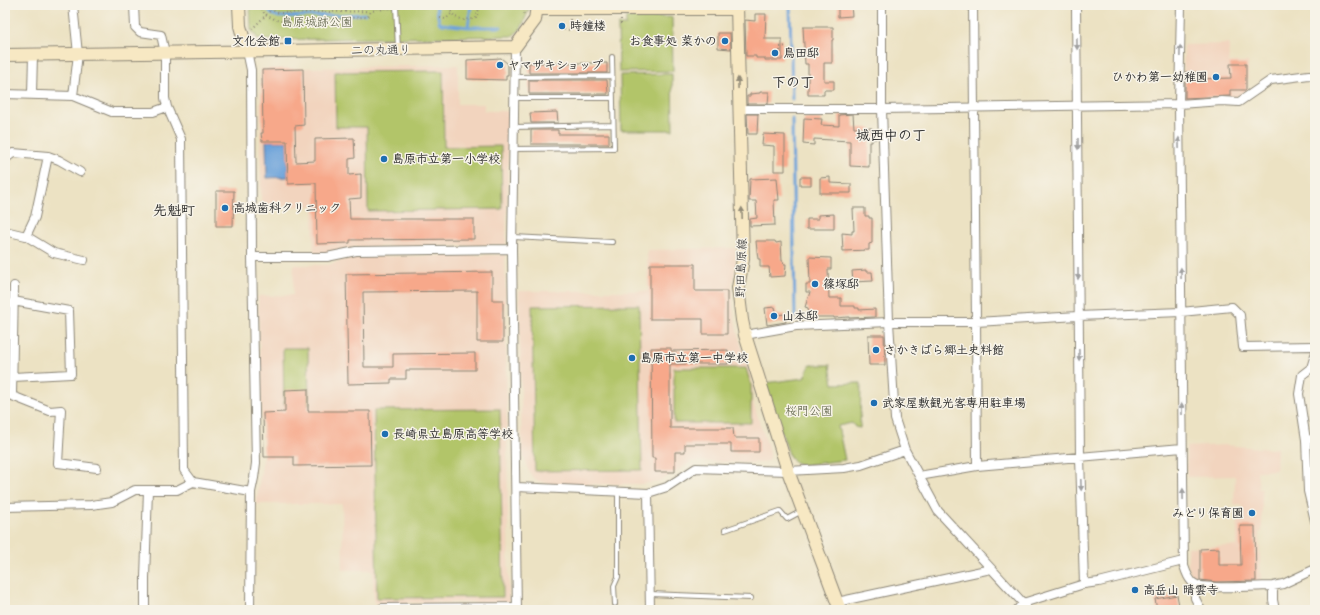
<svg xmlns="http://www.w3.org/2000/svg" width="1320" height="615" font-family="'Playpen Sans','Klee One',sans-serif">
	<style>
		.built { fill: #f2d4be }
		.green { fill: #b2c569; stroke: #6e784a }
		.water { fill: #6da3da; stroke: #4c6782 }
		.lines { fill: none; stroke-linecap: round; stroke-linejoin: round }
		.stream { stroke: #6da3da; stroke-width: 3 }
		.building { fill: #f7a88a }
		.lane-casing { stroke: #8c8677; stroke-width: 6 }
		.street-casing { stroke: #8c8677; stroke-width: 10 }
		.secondary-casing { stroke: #8c8677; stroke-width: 14 }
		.path { stroke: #8c8677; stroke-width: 2; stroke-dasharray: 1 3; stroke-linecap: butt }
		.lane { stroke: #fff; stroke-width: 4 }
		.street { stroke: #fff; stroke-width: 8 }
		.secondary { stroke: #f7e8c3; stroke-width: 12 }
		.oneway { fill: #a0a0a0 }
		.oneway2 { fill: #918a77 }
		.poi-dot { fill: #1f6fb2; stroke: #f7f3e8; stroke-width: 1.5 }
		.labels { text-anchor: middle; stroke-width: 3; stroke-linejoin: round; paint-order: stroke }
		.park-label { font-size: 12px; fill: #54593e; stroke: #f7f3e8 }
		.poi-label { font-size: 12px; font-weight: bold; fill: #2b2b2b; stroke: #f7f3e8; text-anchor: start }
		.street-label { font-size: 12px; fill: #2b2b2b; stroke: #f7f3e8 }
		.quarter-label { font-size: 14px; font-weight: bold; fill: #2b2b2b; stroke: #f7f3e8 }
	</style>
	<rect width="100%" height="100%" fill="#f7f3e8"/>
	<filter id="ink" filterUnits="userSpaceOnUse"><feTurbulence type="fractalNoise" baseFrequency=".025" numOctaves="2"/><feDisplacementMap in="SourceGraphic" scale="8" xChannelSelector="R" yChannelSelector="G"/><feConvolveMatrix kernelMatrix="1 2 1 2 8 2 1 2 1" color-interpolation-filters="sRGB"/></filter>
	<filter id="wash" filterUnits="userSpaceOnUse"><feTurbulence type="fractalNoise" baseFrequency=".012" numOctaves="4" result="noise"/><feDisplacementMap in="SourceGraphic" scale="16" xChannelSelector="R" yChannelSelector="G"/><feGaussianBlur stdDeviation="0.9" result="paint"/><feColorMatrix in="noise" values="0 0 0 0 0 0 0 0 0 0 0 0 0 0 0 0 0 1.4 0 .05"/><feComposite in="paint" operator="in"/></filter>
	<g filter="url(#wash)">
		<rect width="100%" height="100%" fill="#ece2c3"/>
		<path class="built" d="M1229 44V62H1248V92L1232 99 1183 100 1184 45Z
			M458 65V104H484V111H509L506 245 354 247 331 254H314L313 206 261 207 260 69Z
			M735 248 736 265 732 286 733 309 737 331 753 385 752 400 770 453V457L767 461 761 463 692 461 671 475 657 482 641 484H549L535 480 528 470 522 450 519 291H648L647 250Z
			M505 255 509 602 374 603 373 570H343L342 504H256L263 459 258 296 293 295 294 265H328L353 257Z
			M1225 445 1271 449 1277 448 1276 470 1257 471 1259 489H1262V532H1259L1261 582 1201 583 1197 581 1191 576 1188 565V547L1237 546V521H1242L1243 506 1234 504 1235 476 1187 477 1186 447Z"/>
		<path class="green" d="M250 5H529V9L521 29 512 36 259 40 251 30Z
			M672 17 673 71 619 72 618 25H626V18Z
			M443 71 444 147 501 146 502 209 368 211 367 127H336L335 72Z
			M672 74 673 130H621L620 75Z
			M639 305 642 470 535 471 532 306Z
			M283 348H308L309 405H284Z
			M810 365H830L833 384 861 383 860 428 855 427 852 423 838 426 845 460 803 465 795 462 790 457 765 383 804 378Z
			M674 368H746L751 385V423H674Z
			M500 409 503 597 377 598 374 410Z"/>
		<path class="water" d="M266 141H287L288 177 267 178Z"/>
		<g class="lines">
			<path class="stream" d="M265 5 271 14 279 17 365 14
				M436 5 439 22 442 24 468 27H501
				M790 5 792 99
				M468 27 471 5
				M792 119 795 317"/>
		</g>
		<g id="blocks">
			<path class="building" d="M838 5H851L852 16 838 17Z
				M755 14H766L765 39H782V60H765V58H756V56H746L745 20 755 21Z
				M803 27H833V40H832V63H824V81H834V90H824V95H808V64H805Z
				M718 33H730L731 49 718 48Z
				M501 58 508 64V75H506V80L467 79V60Z
				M529 63H607V73H529Z
				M1230 64H1246V90H1230V96L1185 98V72H1198L1199 79 1231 78Z
				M303 69 304 125 295 126 296 162 315 161V139L354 138 355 158 349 159V175L361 174V198L349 199 350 219H474V239L350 240V243L317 244 316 183 288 184 287 141H262L261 133H263L262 70Z
				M529 80H607L608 94H529Z
				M760 92H769L768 104H747V96H750V94L760 93Z
				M557 112 558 123H531L530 113Z
				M747 114H758L757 134H748Z
				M853 114 854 128H872L871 131H876V139H872V142H869V167L850 166V141L814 139V145L803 144 804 118 822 119 821 125 839 126V115Z
				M531 130H558V134H609V144H531Z
				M763 134 785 135V171H774V146L762 145Z
				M800 177H811V185H800Z
				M830 177V183L851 184V193H820V178Z
				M777 178 779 200H774L775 225 750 226V219L757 218 756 201H749L750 179Z
				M216 191H234L233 226H216Z
				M853 208H865V216H869V218H872V243L869 244V250L843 251 842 233 852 234V231H854Z
				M834 214V229H807V219H818V215Z
				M756 241H775L776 243 781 242 782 261H783L784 264H786L785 276 770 277 769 267H760V259H758L757 251Z
				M809 257 831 258V269H828L829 298H841V306H855V308H859V310L875 309V317L849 318V317L834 318V317H809L808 308 805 307 810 292H806V284H810Z
				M650 264H695V291H727V334H703V319H650Z
				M866 270V272H872L873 281 853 282 852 271Z
				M492 272V300H503V342H477V291L363 292 364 367H393V354L475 353V370H406V379H391V383L348 384 346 274Z
				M775 307 777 315 784 314 786 322 767 325 765 308Z
				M868 335H884L885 365H869Z
				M651 348H671V351L728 350V364H670V428H733L734 438H759V452H731V444H685V452H675V472H655V458H652Z
				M308 389V411H370L371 465 294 466V457H264L263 413 285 412V390Z
				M1240 526H1255L1256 581 1216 582 1200 580V549L1219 548V565H1241Z
				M1177 595 1180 610H1157L1155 599Z"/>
		</g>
	</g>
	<g filter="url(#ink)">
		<use href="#blocks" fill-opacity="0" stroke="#8c8677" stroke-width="1"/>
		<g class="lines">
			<g class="lane-casing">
				<path id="lane" d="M396 5 398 49
					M515 77 612 76
					M514 98H613
					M514 127 613 125
					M513 149 614 148 612 57
					M513 237 612 242
					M725 530 780 511 787 519 802 511
					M650 594 751 598
					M615 604 614 586 618 577V492"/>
			</g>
			<g class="street-casing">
				<path id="street" d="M134 5 135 27 140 32 161 35 165 53V98L167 107 181 139 184 470 193 482
					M882 5V109L889 322 895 419 905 450 938 511 1023 603 1027 610
					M973 5 976 322 977 466
					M1076 5 1080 457 1084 584
					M1181 5 1179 104 1184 566C1186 572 1189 581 1195 584 1206 590 1258 586 1273 586L1283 584 1315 569
					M515 47 512 249 517 610
					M247 51 251 70 252 257 256 463 254 478 251 492 250 610
					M5 94 73 96 112 112H153L167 107
					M32 94 33 55
					M73 96 78 54 73 5
					M739 109H882L1179 104 1222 101 1239 102 1271 80 1309 75 1315 76
					M48 156 59 160 80 172
					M5 159 13 153 48 156 35 217 26 236
					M5 231 26 236 54 253 84 260
					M252 257H327L356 251 512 249
					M745 335 796 326 889 322H976L1078 316 1181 312 1232 307 1240 315 1243 347 1315 346
					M1315 355 1311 368 1302 375 1299 394 1306 440 1315 439
					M13 377 71 374 69 311 13 301
					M5 393 50 411 61 410 58 463 97 468
					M12 396 14 286
					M1306 440 1308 491 1315 521
					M919 476 977 466 1182 448
					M516 487 648 493 667 487 696 468 788 471 844 468 861 465 905 450
					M648 493 650 610
					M5 507 91 505 112 502 135 490H177L193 482 251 492
					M1195 584V598L1201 610
					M1273 586V600L1275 610
					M837 602 991 569
					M145 610V578L148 490
					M382 610V608L517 607
					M1017 610 1023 603 1084 584 1099 582 1183 561"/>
			</g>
			<g class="secondary-casing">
				<path id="secondary" d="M239 5 240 26 247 51
					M737 5 743 259 738 288 742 320 745 335 788 471 840 610
					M538 9H737
					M5 55C175 52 345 51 515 47L535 20 537 5"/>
			</g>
			<path class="path" d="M260 5 265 15 279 21 368 17 371 11
				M269 5 271 10 279 13 371 11 390 8
				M446 5 455 17 464 20 473 19 476 18 480 6
				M479 5 484 7H524V14
				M440 18 446 19 452 13
				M621 19V25
				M252 29 271 10
				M560 29 570 30V18
				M780 51V47L787 46"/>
			<use href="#lane" class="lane"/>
			<use href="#street" class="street"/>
			<use href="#secondary" class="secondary"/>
		</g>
		<defs><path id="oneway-solid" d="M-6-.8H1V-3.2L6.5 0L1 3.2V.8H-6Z"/></defs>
		<g class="oneway">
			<use href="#oneway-solid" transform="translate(1077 44) rotate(89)"/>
			<use href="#oneway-solid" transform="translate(1180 51) rotate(-89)"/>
			<use href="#oneway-solid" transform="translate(1179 143) rotate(-91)"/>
			<use href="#oneway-solid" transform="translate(1078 144) rotate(90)"/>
			<use href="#oneway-solid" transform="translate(1181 273) rotate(-91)"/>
			<use href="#oneway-solid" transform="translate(1078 274) rotate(90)"/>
			<use href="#oneway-solid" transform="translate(1079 355) rotate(89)"/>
			<use href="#oneway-solid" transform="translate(1182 409) rotate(-90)"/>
			<use href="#oneway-solid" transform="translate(1081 485) rotate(88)"/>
			<use href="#oneway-solid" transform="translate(1183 494) rotate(-91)"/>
		</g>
		<g class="oneway2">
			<use href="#oneway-solid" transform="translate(738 83) rotate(-91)"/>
			<use href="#oneway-solid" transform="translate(742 213) rotate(-92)"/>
		</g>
	</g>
	<g class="poi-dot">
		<circle cx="562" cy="26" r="4"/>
		<rect x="284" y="37" width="8" height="8" rx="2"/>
		<circle cx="725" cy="41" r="4"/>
		<circle cx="775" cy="53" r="4"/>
		<circle cx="500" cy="65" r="4"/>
		<circle cx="1216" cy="77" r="4"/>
		<circle cx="384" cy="159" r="4"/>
		<circle cx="225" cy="208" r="4"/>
		<circle cx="815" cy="284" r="4"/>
		<circle cx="774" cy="316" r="4"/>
		<circle cx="876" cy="350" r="4"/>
		<circle cx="632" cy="358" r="4"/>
		<circle cx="874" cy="403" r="4"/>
		<circle cx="385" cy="434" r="4"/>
		<circle cx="1252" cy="513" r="4"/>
		<circle cx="1135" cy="590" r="4"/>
	</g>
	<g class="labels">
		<g class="park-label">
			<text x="317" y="26">島原城跡公園</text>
			<text x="809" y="415">桜門公園</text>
		</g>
		<g class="poi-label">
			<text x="570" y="30">時鐘楼</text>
			<text x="280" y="45" text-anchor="end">文化会館</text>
			<text x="717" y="45" text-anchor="end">お食事処 菜かの</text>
			<text x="783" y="57">鳥田邸</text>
			<text x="508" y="69">ヤマザキショップ</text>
			<text x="1208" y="81" text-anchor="end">ひかわ第一幼稚園</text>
			<text x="392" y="163">島原市立第一小学校</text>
			<text x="233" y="212">高城歯科クリニック</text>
			<text x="823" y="288">篠塚邸</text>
			<text x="782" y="320">山本邸</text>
			<text x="884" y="354">さかきばら郷土史料館</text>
			<text x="640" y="362">島原市立第一中学校</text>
			<text x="882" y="407">武家屋敷観光客専用駐車場</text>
			<text x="393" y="438">長崎県立島原高等学校</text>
			<text x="1244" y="517" text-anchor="end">みどり保育園</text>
			<text x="1143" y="594">高岳山 晴雲寺</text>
		</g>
		<g class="street-label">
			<text transform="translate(381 50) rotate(-1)" y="4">二の丸通り</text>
			<text transform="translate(741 268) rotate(-88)" y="4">野田島原線</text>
		</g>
		<g class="quarter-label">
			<text x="793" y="87">下の丁</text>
			<text x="891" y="140">城西中の丁</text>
			<text x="174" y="215">先魁町</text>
		</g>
	</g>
	<rect width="1320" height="615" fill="none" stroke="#f7f3e8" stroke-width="20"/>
</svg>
